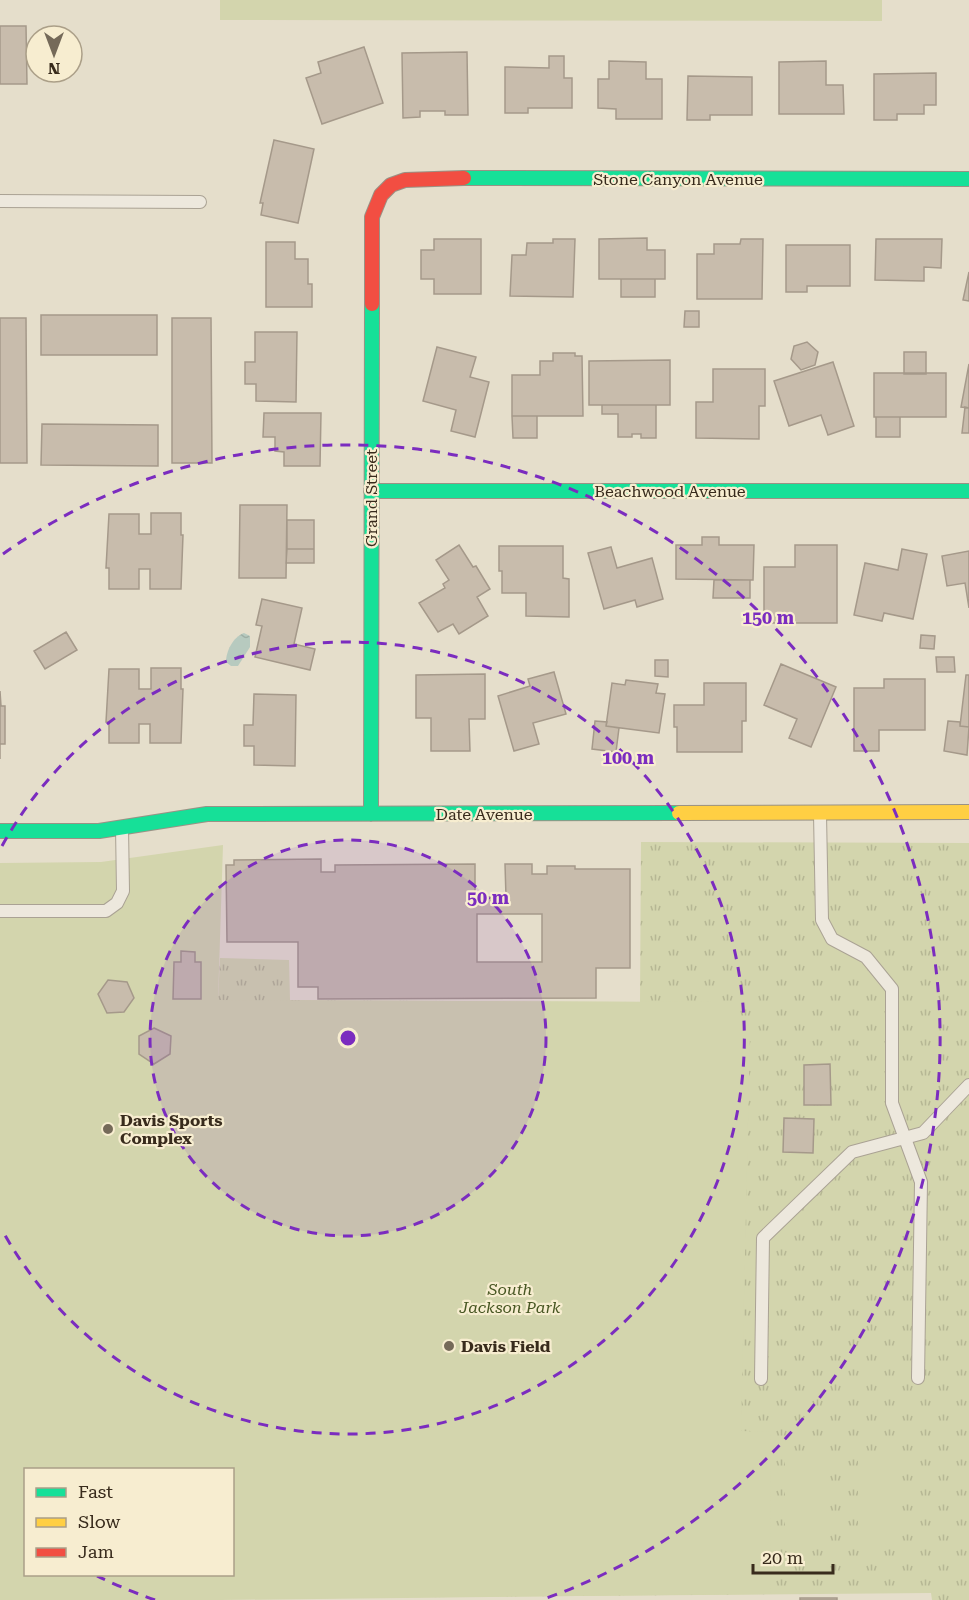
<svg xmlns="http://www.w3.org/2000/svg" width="969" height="1600" font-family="'Roboto Serif',serif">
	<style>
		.grass { fill: url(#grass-tufts) }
		.pitch { fill: #d3d5ad; fill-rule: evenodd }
		.water { fill: url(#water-ripples) }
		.building { fill: #c8bcac; stroke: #a5998a; stroke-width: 1.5; fill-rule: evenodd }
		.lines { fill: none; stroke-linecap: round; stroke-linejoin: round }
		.lane-casing { stroke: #aaa294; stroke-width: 14 }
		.fast-casing { stroke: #999285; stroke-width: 16 }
		.slow-casing { stroke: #999285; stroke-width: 16 }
		.jam-casing { stroke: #999285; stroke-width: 16 }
		.lane { stroke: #ede8dd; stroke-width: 12 }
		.fast { stroke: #16e098; stroke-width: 14 }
		.slow { stroke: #ffcf43; stroke-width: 14 }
		.jam { stroke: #f24e42; stroke-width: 14 }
		.ring { fill: none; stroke: #7b2cbf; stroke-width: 3; stroke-dasharray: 10 8 }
		.poi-dot { fill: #756a59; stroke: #f7edd0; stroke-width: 2 }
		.labels { text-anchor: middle; stroke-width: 4.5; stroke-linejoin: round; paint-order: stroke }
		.street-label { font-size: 16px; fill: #382b1c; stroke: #f7edd0 }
		.poi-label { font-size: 16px; font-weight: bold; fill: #382b1c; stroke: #f7edd0; text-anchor: start }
		.park-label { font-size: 16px; font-style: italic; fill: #475622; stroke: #f7edd0 }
		.centre { fill: #7b2cbf; stroke: #f7edd0; stroke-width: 3 }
		.ring-label { font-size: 18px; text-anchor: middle; font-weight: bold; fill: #7b2cbf; stroke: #f7edd0; stroke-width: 4.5; stroke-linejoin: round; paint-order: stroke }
	</style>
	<defs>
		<pattern id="grass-tufts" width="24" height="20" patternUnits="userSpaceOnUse" patternTransform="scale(1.5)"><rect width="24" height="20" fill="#d3d5ad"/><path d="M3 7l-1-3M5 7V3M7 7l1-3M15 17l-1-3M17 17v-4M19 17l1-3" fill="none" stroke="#b6b794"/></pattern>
		<pattern id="water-ripples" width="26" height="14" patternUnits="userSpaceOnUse" patternTransform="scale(1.5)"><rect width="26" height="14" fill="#b7cabf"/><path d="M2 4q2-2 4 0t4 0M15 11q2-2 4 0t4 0" fill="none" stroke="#9eaea4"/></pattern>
	</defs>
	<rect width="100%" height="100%" fill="#e5decb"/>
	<path class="grass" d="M641 842 969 843V1600H932L931 1593 220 1599 232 1574V1470L218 1000 220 958 289 960 290 1000 640 1002Z"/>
	<path class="pitch" d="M220 0H882V21L220 20Z
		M223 845 218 1000 719 1002 750 1033 741 1431 770 1432 771 1594 220 1600H0V863L101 862ZM26 1470H232V1574H26Z
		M785 1455H828V1548H785Z
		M858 1455H901V1549H858Z"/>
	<path class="water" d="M244 633 250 636V647L238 666H231L226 662C226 651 233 637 244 633Z"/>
	<path class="building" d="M0 26H26L27 84H0Z
		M364 47 383 103 322 124 306 78 321 73 318 62Z
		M467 52 468 115H445V111H420V117L403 118 402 53Z
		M549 56H564V78H572V108H528V113H505V67L549 68Z
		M609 61 646 62V79H662V119H616V109L598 108V79H609Z
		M826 61V85H843L844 114H779V62Z
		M936 73V105H924V114H897V120H874V74Z
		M688 76 752 77V115H710V120H687Z
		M274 140 314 149 298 223 261 215 263 203H260Z
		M647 238V250H665V279H599V239Z
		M434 239H481V294H434V279H421V250H434Z
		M553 239H575L573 297 510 296 512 255H526L527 243H553Z
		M741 239H763L762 299H697V254H714V244H740Z
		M876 239H942L941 268 924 267V281L875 280Z
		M266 242H295V259H308V284H312V307H266Z
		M786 245H850V286H807V292H786Z
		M969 272V301L963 300Z
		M621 279H655V297H621Z
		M685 311H699V327H684Z
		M41 315H157V355H41Z
		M0 318H26L27 463H0Z
		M172 318H211L212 463H172Z
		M255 332H297L296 402 256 401V384H245V362H255Z
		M807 342 818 352 815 365 801 370 791 359 794 346Z
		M437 347 476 357 470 377 489 382 475 437 451 431 456 410 423 401Z
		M904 352H926V374H904Z
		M553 353H575V356H582L583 416H512V375H540V361H553Z
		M670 360V405H589V361Z
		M833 362 854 426 828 435 821 415 789 426 774 381Z
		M969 364V408L961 407Z
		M713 369H765V406H759V439L696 438V402H713Z
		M874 373H946V417H874Z
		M602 405H656V438H641V434H632V437H618V414H602Z
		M965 407 969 408V433H962Z
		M264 413H321L320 466H284V452L275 451V437H263Z
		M512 416H537V438H513Z
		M876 417H900V437H876Z
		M42 424 158 425V466L41 465Z
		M240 505H287L286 578H239Z
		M151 513H181V535H183L181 589H150V569H139V589H109V568H106L109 514H139V534H151Z
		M287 520H314V549H287Z
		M702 537H719V545H754L753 580 676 579V545H702Z
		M459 545 473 567 476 566 490 589 477 597 488 616 459 634 453 624 438 632 419 603 445 588 443 584 449 580 436 560Z
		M795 545H837V623H764V567H795Z
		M499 546H563V578L569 579V617L526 616V593H502V571H499Z
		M611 547 617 568 652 558 663 599 637 607 635 600 604 609 588 553Z
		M287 549H314V563H286Z
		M902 549 927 554 913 619 884 613 882 621 854 615 865 563 898 570Z
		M969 551V608L965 583 947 586 942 556Z
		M714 580H750V598H713Z
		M262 599 302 608 294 644 315 649 310 670 255 657 262 626 256 625Z
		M66 632 77 650 45 669 34 651Z
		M921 635 935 636 934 649 920 648Z
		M936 657H954L955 672H937Z
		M655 660H668V677L655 676Z
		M781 664 836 687 811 747 789 738 797 719 764 705Z
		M151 668H181V689H183L181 743H150V724H139V743H109V722H106L109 669H139V689H151Z
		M554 672 566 714 533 723 539 744 514 751 498 696 530 686 528 679Z
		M485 674V719H469L470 751H431V718H416V675Z
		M966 675H969V727L960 726Z
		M884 679H925V730H879V751H854V688H884Z
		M626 680 658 684 656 693 665 694 659 733 606 726 612 683 625 685Z
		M704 683H746V721H742V752H677V727H674V705H704Z
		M0 691 1 706H5V744H0V759Z
		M254 694 296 695 295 766 254 765V746H244V725H253Z
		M595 721 607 722 606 726 619 728 616 752 592 749Z
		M948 721 960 722V726L969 727 967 755 944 751Z
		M321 859V872H335V865L475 864V897H506L505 864H532V874H547V866H575V869H630V968H596V998L318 999V987H298V942H227L226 865H234V860ZM477 914H542V962H477Z
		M181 951 195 952V962H201V999H173L174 962H181Z
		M108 980 127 982 134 998 124 1012 107 1013 98 994Z
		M154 1028 171 1036 170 1054 154 1064 139 1054V1036Z
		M830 1064 831 1105H804V1065Z
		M784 1118 814 1119 813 1153 783 1152Z
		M800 1598H837V1600H800Z"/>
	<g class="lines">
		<g class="lane-casing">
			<path id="lane" d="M0 201 200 202
				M820 814 822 920 832 939 866 957 892 989V1103L921 1182 918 1378
				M0 911H106L117 903 123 891 122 827
				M761 1379 763 1238 852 1152 923 1133 969 1085"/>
		</g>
		<g class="fast-casing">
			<path id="fast" d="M464 178 969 179
				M371 491H969
				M371 814 372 304
				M0 831H99L207 814 679 813"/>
		</g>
		<g class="slow-casing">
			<path id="slow" d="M679 813 969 812"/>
		</g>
		<g class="jam-casing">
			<path id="jam" d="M372 304V217L381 195 391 185 405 180 464 178"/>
		</g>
		<use href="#lane" class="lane"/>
		<use href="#fast" class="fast"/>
		<use href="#slow" class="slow"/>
		<use href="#jam" class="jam"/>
	</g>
	<circle cx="348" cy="1038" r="198" fill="#7b2cbf" fill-opacity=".12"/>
	<g class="ring">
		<circle cx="348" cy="1038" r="198"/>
		<path d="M2 846A396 396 0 1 1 2 1230"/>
		<path d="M155 1600A594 594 0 0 1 97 1576M3 554A594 594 0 1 1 541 1600"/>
	</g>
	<g class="poi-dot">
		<circle cx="108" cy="1129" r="6"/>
		<circle cx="449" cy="1346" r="6"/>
	</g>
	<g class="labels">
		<g class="street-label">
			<text x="678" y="185">Stone Canyon Avenue</text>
			<text x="670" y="497">Beachwood Avenue</text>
			<text transform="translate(371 498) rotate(-90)" y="6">Grand Street</text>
			<text x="484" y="820">Date Avenue</text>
		</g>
		<g class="poi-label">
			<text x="120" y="1126">Davis Sports<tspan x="120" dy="18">Complex</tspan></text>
			<text x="461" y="1352">Davis Field</text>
		</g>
		<g class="park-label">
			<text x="510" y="1295">South<tspan x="510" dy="18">Jackson Park</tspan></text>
		</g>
	</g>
	<circle cx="348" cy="1038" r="9" class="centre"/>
	<g class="ring-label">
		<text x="768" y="624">150 m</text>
		<text x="628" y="764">100 m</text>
		<text x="488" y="904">50 m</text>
	</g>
	<rect x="24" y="1468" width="210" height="108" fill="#f7edd0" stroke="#ab9f88" stroke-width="1.5"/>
	<rect x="36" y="1488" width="30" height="9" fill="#16e098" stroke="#ab9f88" stroke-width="1.5"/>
	<text x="78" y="1498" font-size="18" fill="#382b1c">Fast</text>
	<rect x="36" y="1518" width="30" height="9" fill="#ffcf43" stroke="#ab9f88" stroke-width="1.5"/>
	<text x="78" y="1528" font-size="18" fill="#382b1c">Slow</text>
	<rect x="36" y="1548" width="30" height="9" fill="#f24e42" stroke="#ab9f88" stroke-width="1.5"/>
	<text x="78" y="1558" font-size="18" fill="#382b1c">Jam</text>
	<g transform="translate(54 54) rotate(180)"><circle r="28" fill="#f7edd0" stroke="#ab9f88" stroke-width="1.5"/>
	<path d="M0-4.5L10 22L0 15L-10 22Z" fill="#756a59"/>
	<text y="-9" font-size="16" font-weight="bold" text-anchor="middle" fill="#382b1c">N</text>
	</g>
	<path d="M753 1564v9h80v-9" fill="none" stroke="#382b1c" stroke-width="3"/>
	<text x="762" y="1564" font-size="18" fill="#382b1c" stroke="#f7edd0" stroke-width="4.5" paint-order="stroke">20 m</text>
</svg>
